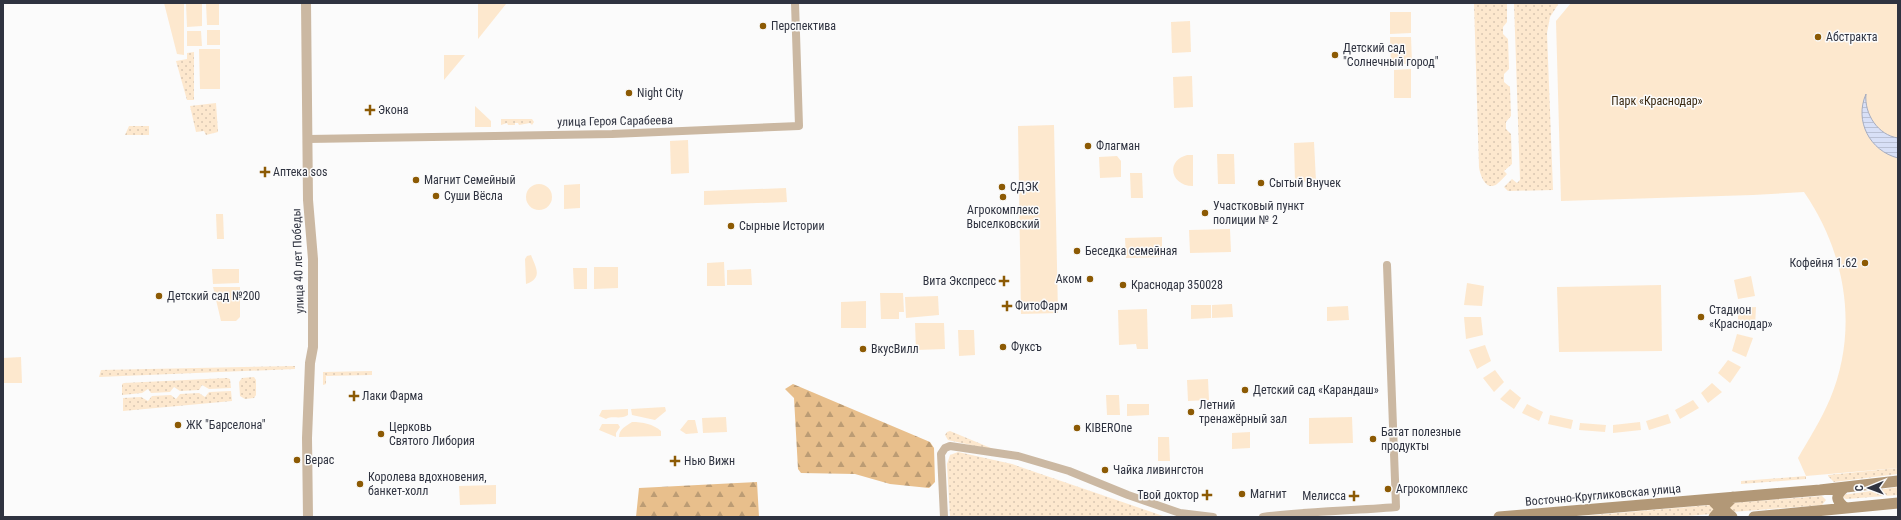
<svg xmlns="http://www.w3.org/2000/svg" width="1901" height="520" font-family="'Roboto Condensed',sans-serif">
	<style>
		.grass { fill: url(#grass-dots) }
		.forest { fill: url(#forest-firs) }
		.green { fill: #fde8ce }
		.water { fill: url(#water-rules); stroke: #a5acc0 }
		.lines { fill: none; stroke-linecap: round; stroke-linejoin: round }
		.minor { stroke: #cbb8a2; stroke-width: 8 }
		.tertiary { stroke: #cbb8a2; stroke-width: 10 }
		.secondary { stroke: #b29877; stroke-width: 11 }
		.poi-dot { fill: #8c5a04; stroke: #fbfbfb; stroke-width: 1.5 }
		.labels { text-anchor: middle; stroke-width: 3; stroke-linejoin: round; paint-order: stroke }
		.poi-label { font-size: 12px; fill: #2f3340; stroke: #fbfbfb; text-anchor: start }
		.park-label { font-size: 12px; fill: #3a2911; stroke: #fbfbfb }
		.street-label { font-size: 12px; fill: #2f3340; stroke: #fbfbfb }
	</style>
	<defs>
		<pattern id="grass-dots" width="8" height="8" patternUnits="userSpaceOnUse"><rect width="8" height="8" fill="#fde8ce"/><path d="M2 2h.1M6 6h.1" fill="none" stroke="#d9c7b2" stroke-width="1.8" stroke-linecap="round"/></pattern>
		<pattern id="forest-firs" width="22" height="20" patternUnits="userSpaceOnUse"><rect width="22" height="20" fill="#e8bf8c"/><path d="M5 1l3.5 6h-7zM16 11l3.5 6h-7z" fill="#bc9c74"/></pattern>
		<pattern id="water-rules" width="6" height="5" patternUnits="userSpaceOnUse"><rect width="6" height="5" fill="#d8e0f7"/><path d="M0 2.5h6" fill="none" stroke="#bac1d5"/></pattern>
	</defs>
	<rect width="100%" height="100%" fill="#fbfbfb"/>
	<path class="grass" d="M1474 3H1507V22L1503 27V34L1508 39 1509 69 1504 74V82L1510 87 1511 116 1506 122V129L1511 134 1512 164 1504 171 1507 174C1504 177 1501 181 1497 184 1486 192 1480 175 1479 167Z
		M1514 3H1559L1550 17 1547 33 1553 190 1508 191 1504 187 1512 179 1517 183 1520 180Z
		M194 52V100H187L176 61 187 59V53Z
		M216 103 218 132 206 135 204 131 196 132 190 106Z
		M501 119H532L534 122 532 125 530 123 519 125 518 123H515V125H508L507 123 501 125Z
		M129 126H149V135H125Z
		M295 366V369L99 377 101 370Z
		M372 371V375L326 376V384L323 385V372Z
		M254 377 256 380V395L254 398 245 399 240 396 239 382 242 378Z
		M227 378 230 379 231 388 209 389 202 385 199 390 180 391 174 387 170 392 151 393 148 389 142 393 122 395V384L124 383Z
		M231 391 232 401 123 411V398L141 397 148 401 152 396 171 395 176 399 180 394 199 393 205 397 209 392Z
		M950 431 998 451 948 440 945 435 947 432Z
		M958 452 1012 464 1166 517H950L947 464 950 455Z
		M1898 468V474L1834 482 1828 476V475Z
		M1806 476V479L1741 484V481Z
		M1898 487V495L1846 499 1844 498 1843 495Z
		M1822 496 1826 500 1822 505 1732 512 1729 510 1732 503Z
		M1711 505 1715 507 1712 514 1675 517H1571Z"/>
	<path class="forest" d="M793 384 930 442 934 448 935 482 929 488 890 484 855 474 801 473 798 469 794 398 785 389Z
		M757 482 759 517H636L639 488Z"/>
	<path class="green" d="M164 3H184V55L177 54Z
		M186 3H202V26L187 27Z
		M206 3H219V25H207Z
		M478 3 506 4 478 39Z
		M1571 3H1898V468L1806 476 1798 458C1809 439 1821 420 1830 399 1859 330 1846 253 1804 192L1753 195 1561 201 1556 21Z
		M1390 12H1411V33L1390 34Z
		M1190 21 1191 52 1172 53 1171 22Z
		M207 30H220V45H207Z
		M187 31H201L202 46H187Z
		M1390 37H1411L1412 64H1391Z
		M199 49H220V89H200Z
		M444 55H465L444 80Z
		M1411 69V98H1394V70Z
		M1192 76 1193 107 1174 108 1173 77Z
		M475 106 491 121V127H475Z
		M1054 125 1058 313 1021 314 1018 126Z
		M688 140 689 173 671 174 670 141Z
		M1314 142 1316 181 1295 182 1294 143Z
		M1217 154H1234L1235 184H1218Z
		M1187 155H1193V186C1171 186 1165 161 1187 155Z
		M1117 156 1121 161V177L1100 178 1099 157Z
		M1130 173H1142L1143 198H1131Z
		M526 197a13 13 0 1 1 26 0a13 13 0 1 1-26 0Z
		M580 184V208L564 209V185Z
		M786 188 787 202 704 205V191Z
		M216 214H223L224 239H217Z
		M1230 229 1231 252 1190 253 1189 230Z
		M1162 237V257L1126 258 1125 238Z
		M531 255C535 266 544 278 526 284L525 259 527 256Z
		M724 262 725 286H707V263Z
		M594 267H618V288L594 289Z
		M573 268H587V289H574Z
		M212 269H239V283L213 284Z
		M751 269 752 285H727V270Z
		M1751 276 1755 296 1738 299 1734 280Z
		M1467 283 1484 286 1482 306 1464 305Z
		M1661 285 1662 351 1559 352 1557 287Z
		M213 287H240V317L236 321H221Z
		M880 293H903L904 312H899V319H881Z
		M938 296 939 315 906 318 905 297Z
		M866 301V328H841V302Z
		M1232 304 1233 317 1212 318V305Z
		M1191 305H1211V318L1191 319Z
		M1348 306 1349 320 1327 321V307Z
		M1756 307 1755 327 1738 325V308Z
		M1147 309 1148 349H1137L1136 344 1119 345 1118 310Z
		M1464 317H1481L1483 335 1466 339Z
		M915 323H944L945 349 916 350Z
		M958 330H974L975 355 959 356Z
		M1737 334 1753 338 1746 357 1732 351Z
		M1485 345 1491 361 1477 369 1469 350Z
		M21 357 22 383H3V358Z
		M1728 360 1741 367 1730 383 1718 373Z
		M1495 370 1504 382 1494 392 1483 378Z
		M1208 379 1209 400 1188 401 1187 380Z
		M1712 383 1722 392 1708 403 1701 393Z
		M1510 389 1521 398 1514 409 1500 399Z
		M1106 395H1119L1120 415H1107Z
		M1693 400 1699 408 1680 419 1675 410Z
		M1127 404H1149V415L1127 416Z
		M1527 404 1543 412 1539 421 1522 413Z
		M665 407 666 411 655 420 632 415 631 409Z
		M628 409V415C620 420 613 415 606 419L599 416 602 410Z
		M1668 414 1671 423 1649 430 1646 421Z
		M1550 415 1573 420 1571 429 1548 424Z
		M726 417 727 432 703 433 702 418Z
		M1352 417 1353 443 1309 444V418Z
		M688 420H695L698 433 686 434 680 430Z
		M632 422C643 422 653 424 661 431V436L619 437C619 429 626 426 632 422Z
		M1640 422 1641 430 1613 433V425Z
		M1580 423 1606 425 1605 432 1579 430Z
		M602 424H618L620 427 616 433V437L599 430Z
		M1250 432V448L1232 449V433Z
		M1158 437H1169L1170 461H1158Z
		M496 485V504L460 505 459 486Z"/>
	<path class="water" d="M1866 94C1864 114 1878 135 1898 138V158C1870 151 1854 121 1866 94Z"/>
	<g class="lines">
		<path class="minor" d="M308 139 612 134 799 126 795 3
			M944 517 941 454 945 448 950 446 1018 456 1069 471 1128 495 1180 513 1213 517
			M1263 517C1307 511 1352 511 1396 507L1387 265"/>
		<path class="tertiary" d="M306 3 308 200 313 259V347L310 363 307 438 308 517"/>
		<path class="secondary" d="M1844 488C1835 496 1836 500 1845 508
			M1499 517 1820 490 1898 481
			M1714 517 1720 510 1719 507 1714 502
			M1732 517 1724 510V506L1733 497
			M1754 517 1898 503"/>
	</g>
	<g class="poi-dot">
		<circle cx="763" cy="26" r="4"/>
		<circle cx="1818" cy="37" r="4"/>
		<circle cx="1335" cy="55" r="4"/>
		<circle cx="629" cy="93" r="4"/>
		<path d="M368 104h4v4h4v4h-4v4h-4v-4h-4v-4h4z"/>
		<circle cx="1088" cy="146" r="4"/>
		<path d="M263 166h4v4h4v4h-4v4h-4v-4h-4v-4h4z"/>
		<circle cx="416" cy="180" r="4"/>
		<circle cx="1261" cy="183" r="4"/>
		<circle cx="1002" cy="187" r="4"/>
		<circle cx="436" cy="196" r="4"/>
		<circle cx="1003" cy="197" r="4"/>
		<circle cx="1205" cy="213" r="4"/>
		<circle cx="731" cy="226" r="4"/>
		<circle cx="1077" cy="251" r="4"/>
		<circle cx="1865" cy="263" r="4"/>
		<circle cx="1090" cy="279" r="4"/>
		<path d="M1002 275h4v4h4v4h-4v4h-4v-4h-4v-4h4z"/>
		<circle cx="1123" cy="285" r="4"/>
		<circle cx="159" cy="296" r="4"/>
		<path d="M1005 300h4v4h4v4h-4v4h-4v-4h-4v-4h4z"/>
		<circle cx="1701" cy="317" r="4"/>
		<circle cx="1003" cy="347" r="4"/>
		<circle cx="863" cy="349" r="4"/>
		<circle cx="1245" cy="390" r="4"/>
		<path d="M352 390h4v4h4v4h-4v4h-4v-4h-4v-4h4z"/>
		<circle cx="1191" cy="412" r="4"/>
		<circle cx="178" cy="425" r="4"/>
		<circle cx="1077" cy="428" r="4"/>
		<circle cx="381" cy="434" r="4"/>
		<circle cx="1373" cy="439" r="4"/>
		<circle cx="297" cy="460" r="4"/>
		<path d="M673 455h4v4h4v4h-4v4h-4v-4h-4v-4h4z"/>
		<circle cx="1105" cy="470" r="4"/>
		<circle cx="360" cy="484" r="4"/>
		<circle cx="1388" cy="489" r="4"/>
		<circle cx="1242" cy="494" r="4"/>
		<path d="M1205 489h4v4h4v4h-4v4h-4v-4h-4v-4h4z"/>
		<path d="M1352 490h4v4h4v4h-4v4h-4v-4h-4v-4h4z"/>
	</g>
	<g class="labels">
		<g class="poi-label">
			<text x="771" y="30">Перспектива</text>
			<text x="1826" y="41">Абстракта</text>
			<text x="1343" y="52">Детский сад<tspan x="1343" dy="14">"Солнечный город"</tspan></text>
			<text x="637" y="97">Night City</text>
			<text x="378" y="114">Экона</text>
			<text x="1096" y="150">Флагман</text>
			<text x="273" y="176">Аптека sos</text>
			<text x="424" y="184">Магнит Семейный</text>
			<text x="1269" y="187">Сытый Внучек</text>
			<text x="1010" y="191">СДЭК</text>
			<text x="444" y="200">Суши Вёсла</text>
			<text x="1213" y="210">Участковый пункт<tspan x="1213" dy="14">полиции № 2</tspan></text>
			<text x="1003" y="214" text-anchor="middle">Агрокомплекс<tspan x="1003" dy="14">Выселковский</tspan></text>
			<text x="739" y="230">Сырные Истории</text>
			<text x="1085" y="255">Беседка семейная</text>
			<text x="1857" y="267" text-anchor="end">Кофейня 1.62</text>
			<text x="1082" y="283" text-anchor="end">Аком</text>
			<text x="996" y="285" text-anchor="end">Вита Экспресс</text>
			<text x="1131" y="289">Краснодар 350028</text>
			<text x="167" y="300">Детский сад №200</text>
			<text x="1015" y="310">ФитоФарм</text>
			<text x="1709" y="314">Стадион<tspan x="1709" dy="14">«Краснодар»</tspan></text>
			<text x="1011" y="351">Фуксъ</text>
			<text x="871" y="353">ВкусВилл</text>
			<text x="1253" y="394">Детский сад «Карандаш»</text>
			<text x="362" y="400">Лаки Фарма</text>
			<text x="1199" y="409">Летний<tspan x="1199" dy="14">тренажёрный зал</tspan></text>
			<text x="186" y="429">ЖК "Барселона"</text>
			<text x="389" y="431">Церковь<tspan x="389" dy="14">Святого Либория</tspan></text>
			<text x="1085" y="432">KIBEROne</text>
			<text x="1381" y="436">Батат полезные<tspan x="1381" dy="14">продукты</tspan></text>
			<text x="305" y="464">Верас</text>
			<text x="684" y="465">Нью Вижн</text>
			<text x="1113" y="474">Чайка ливингстон</text>
			<text x="368" y="481">Королева вдохновения,<tspan x="368" dy="14">банкет-холл</tspan></text>
			<text x="1396" y="493">Агрокомплекс</text>
			<text x="1250" y="498">Магнит</text>
			<text x="1199" y="499" text-anchor="end">Твой доктор</text>
			<text x="1346" y="500" text-anchor="end">Мелисса</text>
		</g>
		<g class="park-label">
			<text x="1657" y="105">Парк «Краснодар»</text>
		</g>
		<g class="street-label">
			<text transform="translate(615 121) rotate(-1)" y="4">улица Героя Сарабеева</text>
			<text transform="translate(298 261) rotate(-92)" y="4">улица 40 лет Победы</text>
			<text transform="translate(1603 495) rotate(-5)" y="4">Восточно-Кругликовская улица</text>
		</g>
	</g>
	<rect width="1901" height="520" fill="none" stroke="#2f3340" stroke-width="8"/>
	<g transform="translate(1869 488) rotate(269)" stroke="#fbfbfb" stroke-width="3" paint-order="stroke">
	<path d="M0-3L7 15L0 10L-7 15Z" fill="#2f3340"/>
	<text y="-6" font-size="11" font-weight="bold" text-anchor="middle" fill="#2f3340">С</text>
	</g>
</svg>
